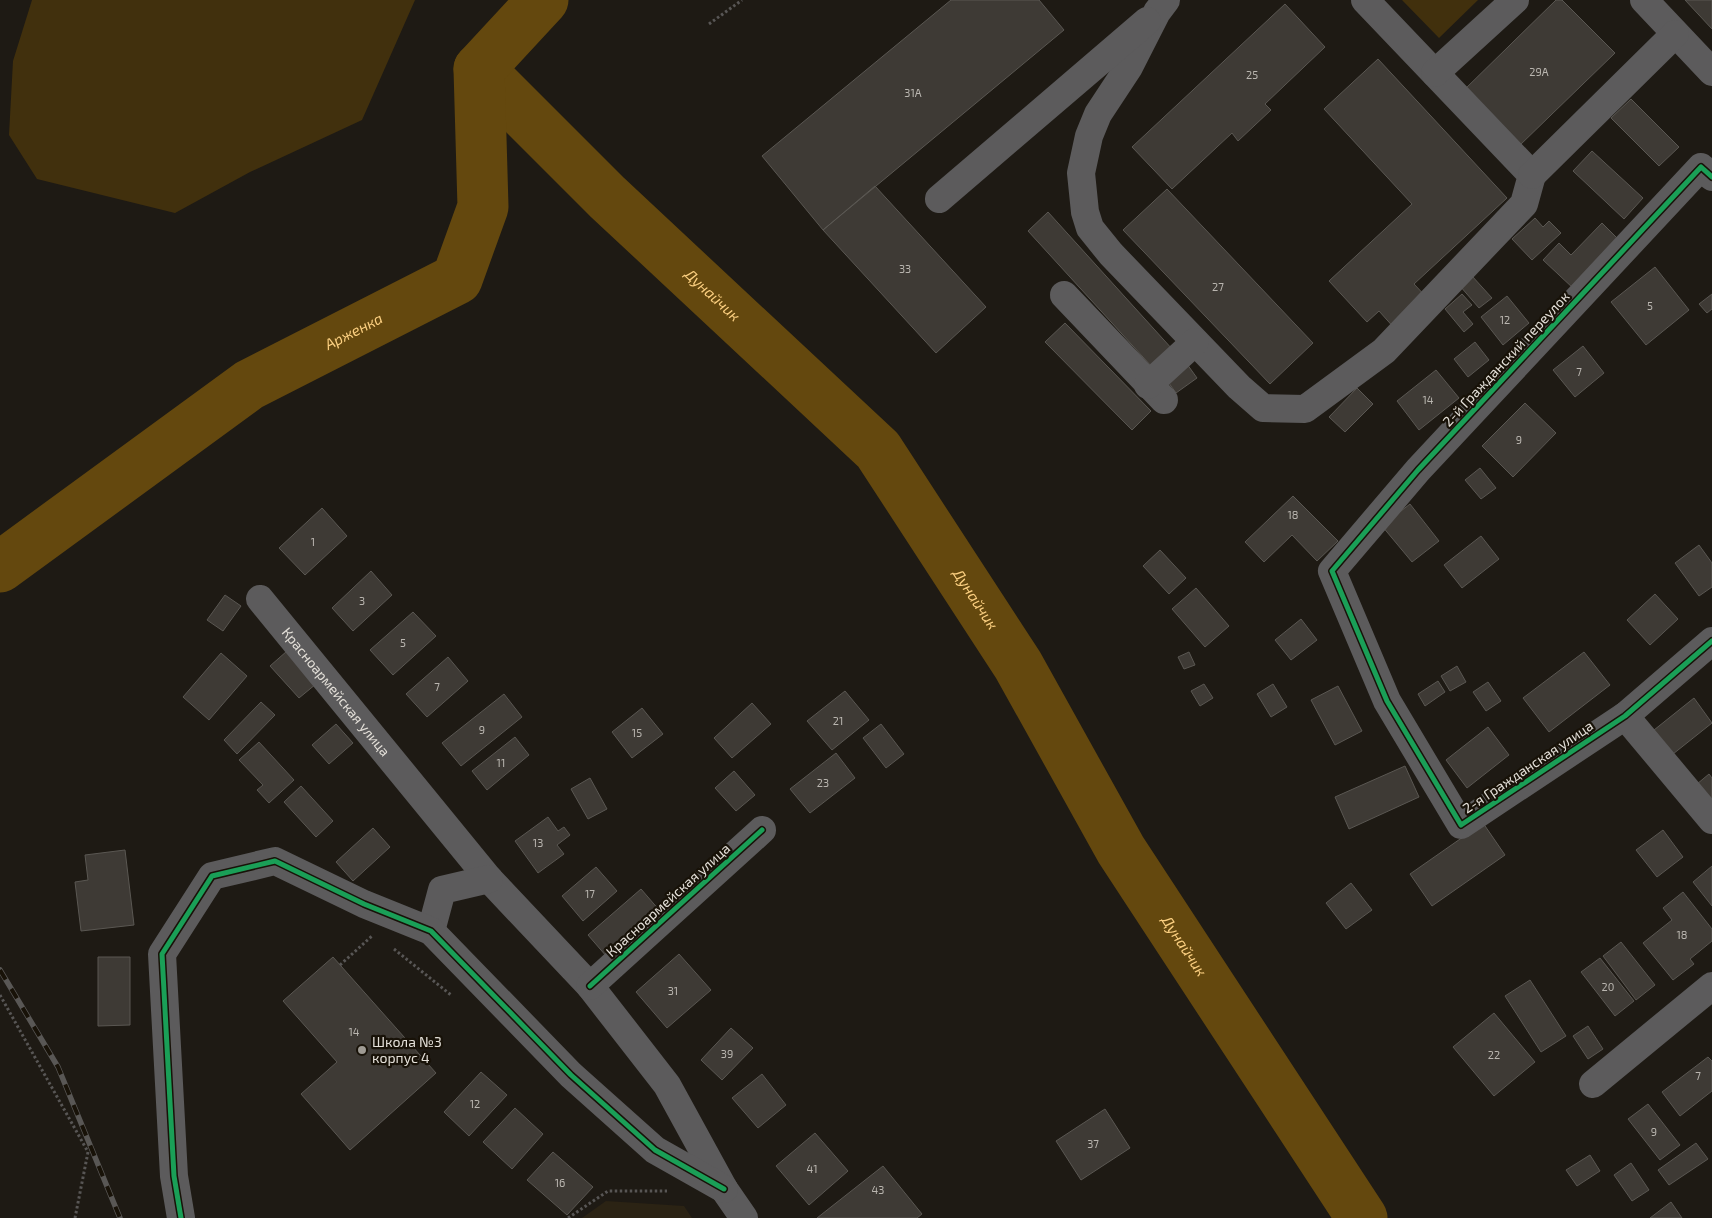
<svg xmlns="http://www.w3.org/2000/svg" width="1712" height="1218" font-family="'Exo 2',sans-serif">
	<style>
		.built { fill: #2b2314 }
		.green { fill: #41300d }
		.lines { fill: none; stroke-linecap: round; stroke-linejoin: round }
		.river { stroke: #64480e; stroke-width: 51 }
		.building { fill: #3e3a35; stroke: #5a5752 }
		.path { stroke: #585655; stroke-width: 3; stroke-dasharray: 2.5 2.5; stroke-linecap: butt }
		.minor { stroke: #5c5b5c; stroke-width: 28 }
		.rail-casing { stroke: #595755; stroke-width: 5.5 }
		.rail { stroke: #181208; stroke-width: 4; stroke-dasharray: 11; stroke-linecap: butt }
		.cycleway-casing { stroke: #181208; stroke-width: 8 }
		.cycleway { stroke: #1a9f57; stroke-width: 5 }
		.poi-dot { fill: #9f9b94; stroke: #181208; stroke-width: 2 }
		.labels { text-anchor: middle; stroke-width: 4.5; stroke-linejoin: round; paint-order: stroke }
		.number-label { font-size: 11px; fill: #bab6b0 }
		.street-label { font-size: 14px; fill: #e4e0d9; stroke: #181208 }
		.poi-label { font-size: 14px; fill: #e4e0d9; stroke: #181208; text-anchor: start }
		.water-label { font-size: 15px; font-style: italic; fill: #fbcf80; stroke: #181208 }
	</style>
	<rect width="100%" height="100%" fill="#1e1a14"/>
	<path class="built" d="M606 1201 684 1206 692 1218H582Z"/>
	<path class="green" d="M32 0H415L362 120 250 172 175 213 37 179 9 135 13 61Z
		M1402 0H1478L1439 38Z"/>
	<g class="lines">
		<g class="river">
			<path id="s1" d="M479 69 607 197 878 450 1018 665 1121 850 1362 1218"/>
			<path id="s2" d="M0 567 249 385 457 279 483 207 479 69 543 0"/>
		</g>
	</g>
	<path class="building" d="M951 0H1039L1064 30 823 230 762 156Z
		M1556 0H1562L1615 53 1518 147 1463 91Z
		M1685 0H1712V29Z
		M1285 4 1325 47 1265 104 1271 110 1238 141 1232 133 1172 189 1132 147Z
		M1378 59 1507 198 1414 284 1429 300 1396 330 1379 311 1367 322 1329 281 1412 204 1324 109Z
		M1631 99 1679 147 1659 166 1611 118Z
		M1592 151 1643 198 1624 219 1573 171Z
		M875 186 986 307 936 353 823 230Z
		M1167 189 1313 343 1270 384 1123 230Z
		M1048 212 1173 350 1153 368 1028 231Z
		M1535 218 1543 227 1549 221 1561 233 1532 260 1512 239Z
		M1602 223 1620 241 1574 289 1543 260 1559 243 1571 255Z
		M1655 267 1689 310 1646 345 1611 302Z
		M1472 276 1492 298 1479 308 1460 286Z
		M1462 294 1472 305 1463 312 1473 324 1464 332 1445 309Z
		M1712 294V309L1707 313 1699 304Z
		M1507 296 1529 323 1503 345 1481 317Z
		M1065 323 1151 411 1132 430 1045 342Z
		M1475 342 1489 360 1468 377 1454 359Z
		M1583 346 1604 373 1575 397 1553 370Z
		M1187 364 1197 378 1176 393 1166 379Z
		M1436 370 1459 398 1419 430 1397 401Z
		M1357 388 1373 404 1345 432 1329 417Z
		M1525 403 1556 433 1513 477 1482 446Z
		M1480 468 1496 488 1481 499 1465 480Z
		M1293 496 1338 541 1317 561 1292 535 1264 562 1245 542Z
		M1410 504 1439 541 1412 562 1382 526Z
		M322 508 347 536 305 575 279 548Z
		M1481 536 1499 559 1462 588 1444 565Z
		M1699 545 1712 563V587L1699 596 1675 563Z
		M1160 550 1186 578 1169 594 1143 566Z
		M371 571 392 595 353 631 332 608Z
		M1196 588 1229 626 1205 647 1172 609Z
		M1655 594 1678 619 1650 645 1627 620Z
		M225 595 241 606 223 631 207 620Z
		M413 612 436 636 393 675 370 650Z
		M1301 619 1317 640 1291 660 1275 640Z
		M287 651 316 684 299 698 270 666Z
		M1189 652 1195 665 1184 669 1178 657Z
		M1584 652 1610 685 1549 732 1523 698Z
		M221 653 247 676 209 720 183 697Z
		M448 657 468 681 427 717 406 694Z
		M1457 666 1466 682 1450 691 1441 676Z
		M1438 681 1445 692 1425 706 1418 694Z
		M1488 682 1501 701 1486 711 1473 692Z
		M1204 684 1213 698 1200 706 1191 691Z
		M1273 684 1287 707 1271 717 1257 694Z
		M1338 686 1362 731 1335 745 1311 700Z
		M845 691 869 720 832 750 807 721Z
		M504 694 522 717 461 766 442 743Z
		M1694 698 1712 723 1673 754 1654 730Z
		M261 702 275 715 237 754 224 740Z
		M752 703 771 724 732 758 714 738Z
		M642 708 663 734 632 758 612 732Z
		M336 724 353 743 329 764 312 745Z
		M881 724 904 754 886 768 863 738Z
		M1488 727 1509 755 1467 788 1446 760Z
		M515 737 529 755 487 790 472 771Z
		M259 742 294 780 269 803 257 790 263 785 239 760Z
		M836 753 855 778 810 813 790 789Z
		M1405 766 1419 797 1349 829 1335 797Z
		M734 771 755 795 736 811 715 788Z
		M1709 774 1712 778V803L1697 784Z
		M590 778 607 809 588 819 571 789Z
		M301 786 333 821 316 837 284 802Z
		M548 817 558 831 564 827 570 835 557 845 564 854 538 873 515 841Z
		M1483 823 1505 855 1432 906 1410 874Z
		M373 828 390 847 353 881 336 862Z
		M1663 830 1683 857 1657 877 1636 850Z
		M125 850 134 925 81 931 75 882 88 880 85 855Z
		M1712 866V906L1693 882Z
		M596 867 617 891 583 921 562 896Z
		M1351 883 1372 910 1346 929 1326 903Z
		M641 889 660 911 607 957 588 935Z
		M1683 892 1712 929V941L1690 959 1694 964 1673 980 1643 943 1672 920 1663 908Z
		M1621 942 1655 985 1636 1000 1603 956Z
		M679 954 711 990 667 1028 636 992Z
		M98 957H130V1025L98 1026Z
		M333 957 436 1073 350 1150 301 1094 337 1062 283 1001Z
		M1600 958 1634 1001 1615 1016 1581 972Z
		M1530 980 1566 1036 1541 1052 1505 996Z
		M1494 1013 1535 1062 1494 1096 1453 1047Z
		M1588 1026 1603 1049 1588 1059 1573 1036Z
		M731 1028 753 1048 722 1080 701 1060Z
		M1708 1057 1712 1061V1091L1680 1116 1662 1092Z
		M481 1072 507 1095 469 1136 444 1112Z
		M762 1074 786 1105 758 1128 732 1098Z
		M1648 1104 1680 1145 1660 1160 1628 1119Z
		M515 1108 543 1134 512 1169 483 1142Z
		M1105 1109 1130 1148 1081 1180 1056 1141Z
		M815 1133 848 1171 809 1205 776 1166Z
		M1696 1143 1708 1159 1669 1185 1658 1170Z
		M553 1152 593 1187 567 1215 527 1180Z
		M1590 1155 1600 1171 1577 1186 1566 1170Z
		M1631 1163 1649 1190 1632 1201 1614 1175Z
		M883 1166 922 1214 917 1218H817Z
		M1671 1202 1682 1218H1650Z"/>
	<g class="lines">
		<path class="path" d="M709 24 742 0
			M394 949 451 995
			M340 965 372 936
			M0 995 88 1152 75 1218
			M568 1218 608 1191H667"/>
		<g class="minor">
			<path d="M1166 0 1157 12 1129 67 1098 114 1089 136 1081 173 1085 212 1090 228 1111 254 1239 387 1263 408 1305 409 1384 351 1524 204 1532 175 1365 0"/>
			<path d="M1644 0 1712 72"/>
			<path d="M1435 73 1515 0"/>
			<path d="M1532 175 1675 34"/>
			<path d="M1712 177 1701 167 1418 470 1332 571 1387 701 1461 825 1625 716 1712 641"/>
			<path d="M939 199 1147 21"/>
			<path d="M1064 295 1164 400"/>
			<path d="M1148 385 1195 342"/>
			<path id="s3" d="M260 599 489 879 590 986 667 1085 724 1189 744 1218"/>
			<path d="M1625 716 1712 820"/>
			<path d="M431 931 442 890 489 879"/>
			<path d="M590 986 762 830"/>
			<path d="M1593 1084 1712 986"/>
			<path d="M181 1218 174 1176 162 954 212 876 275 861 364 904 431 931 571 1075 655 1150 724 1189"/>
		</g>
		<g class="rail-casing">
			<path id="rail" d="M0 970 58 1067 120 1218"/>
		</g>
		<use href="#rail" class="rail"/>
		<g class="cycleway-casing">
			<path id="cycleway" d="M1712 177 1701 167 1418 470 1332 571 1387 701 1461 825 1625 716 1712 641
				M590 986 762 830
				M181 1218 174 1176 162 954 212 876 275 861 364 904 431 931 571 1075 655 1150 724 1189"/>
		</g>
		<use href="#cycleway" class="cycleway"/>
	</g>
	<circle class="poi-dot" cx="362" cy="1050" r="5"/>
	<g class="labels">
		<g class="number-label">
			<text x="1539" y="76">29А</text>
			<text x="1252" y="79">25</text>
			<text x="913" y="97">31А</text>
			<text x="905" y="273">33</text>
			<text x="1218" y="291">27</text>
			<text x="1650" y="310">5</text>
			<text x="1505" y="324">12</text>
			<text x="1579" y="376">7</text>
			<text x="1428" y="404">14</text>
			<text x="1519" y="444">9</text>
			<text x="1293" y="519">18</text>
			<text x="313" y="546">1</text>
			<text x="362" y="605">3</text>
			<text x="403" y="647">5</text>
			<text x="437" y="691">7</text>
			<text x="838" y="725">21</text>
			<text x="482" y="734">9</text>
			<text x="637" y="737">15</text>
			<text x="501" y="767">11</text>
			<text x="823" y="787">23</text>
			<text x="538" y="847">13</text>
			<text x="590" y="898">17</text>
			<text x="1682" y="939">18</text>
			<text x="1608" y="991">20</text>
			<text x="673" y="995">31</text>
			<text x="354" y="1036">14</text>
			<text x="727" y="1058">39</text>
			<text x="1494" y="1059">22</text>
			<text x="1698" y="1080">7</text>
			<text x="475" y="1108">12</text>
			<text x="1654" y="1136">9</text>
			<text x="1093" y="1148">37</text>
			<text x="812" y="1173">41</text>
			<text x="560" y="1187">16</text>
			<text x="878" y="1194">43</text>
		</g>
		<g class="street-label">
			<text transform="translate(1506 359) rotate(-47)" y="5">2-й Гражданский переулок</text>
			<text dy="5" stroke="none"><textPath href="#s3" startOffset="120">Красноармейская улица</textPath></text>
			<text transform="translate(1528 767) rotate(-34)" y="5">2-я Гражданская улица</text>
			<text transform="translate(668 900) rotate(-42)" y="5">Красноармейская улица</text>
		</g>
		<g class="poi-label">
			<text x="372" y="1047">Школа №3<tspan x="372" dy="16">корпус 4</tspan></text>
		</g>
		<g class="water-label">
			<text dy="5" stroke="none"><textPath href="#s1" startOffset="325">Дунайчик</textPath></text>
			<text dy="5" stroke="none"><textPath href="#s2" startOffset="426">Арженка</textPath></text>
			<text dy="5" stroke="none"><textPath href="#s1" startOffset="730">Дунайчик</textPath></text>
			<text dy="5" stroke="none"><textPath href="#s1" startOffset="1135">Дунайчик</textPath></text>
		</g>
	</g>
</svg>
